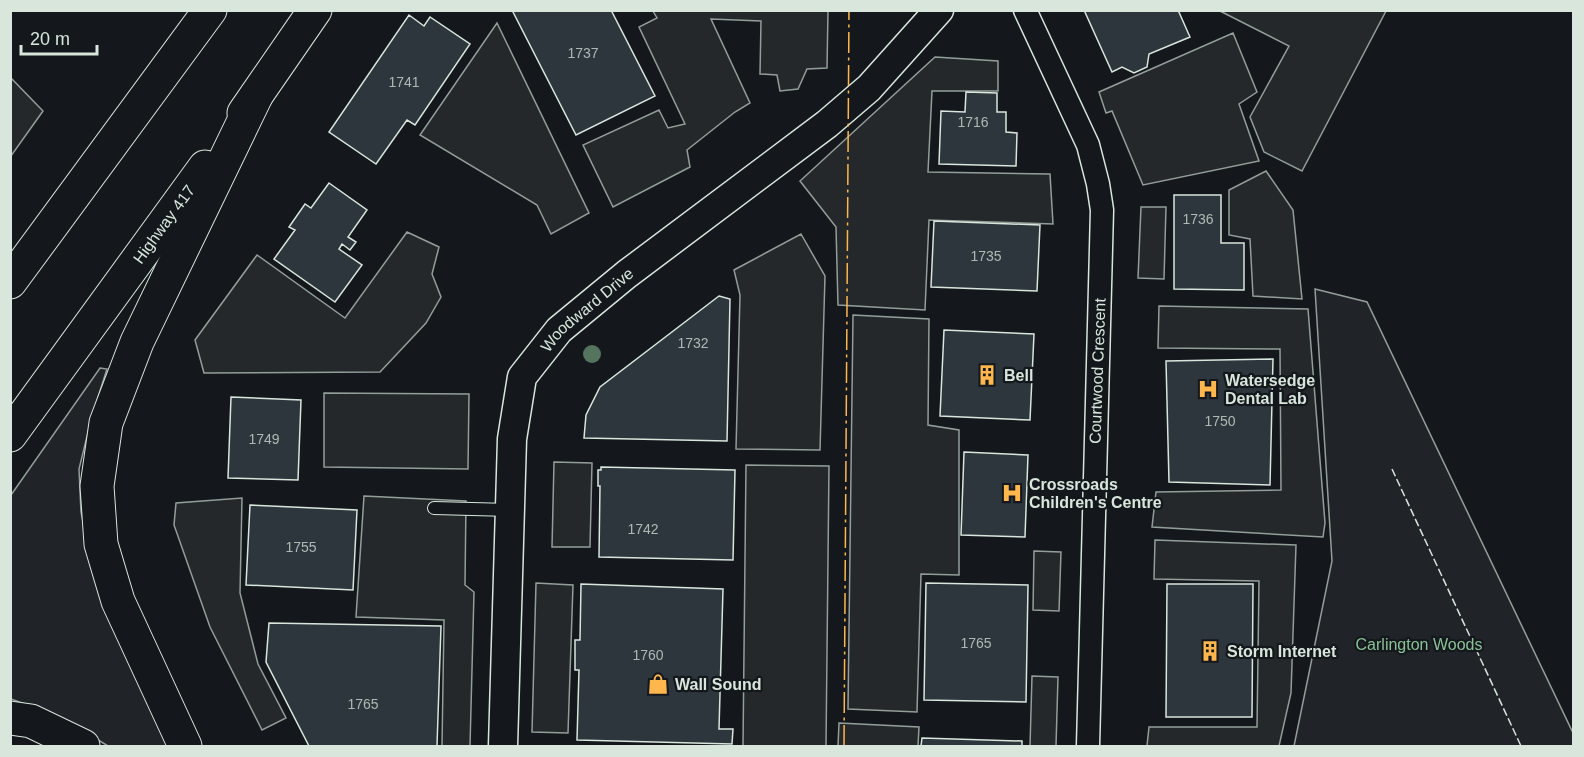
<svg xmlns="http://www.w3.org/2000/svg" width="1584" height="757" font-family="Helvetica,sans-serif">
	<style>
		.green { fill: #202428; stroke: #939e99; stroke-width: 1.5 }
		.parking { fill: #24282b; stroke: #939e99; stroke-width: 1.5 }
		.building { fill: #2c363c; stroke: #d8e6dc; stroke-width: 1.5 }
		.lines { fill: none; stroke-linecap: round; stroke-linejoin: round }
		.service-casing { stroke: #d8e6dc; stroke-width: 14 }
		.minor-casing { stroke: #d8e6dc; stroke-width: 25 }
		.tertiary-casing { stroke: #d8e6dc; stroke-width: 31 }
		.motorway-casing { stroke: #d8e6dc; stroke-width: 35 }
		.service { stroke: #14181c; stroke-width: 12 }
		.minor { stroke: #14181c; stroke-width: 22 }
		.tertiary { stroke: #14181c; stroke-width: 28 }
		.motorway { stroke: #14181c; stroke-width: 33 }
		.fence { stroke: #d8e6dc; stroke-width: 1.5; stroke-dasharray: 8 3; stroke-linecap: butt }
		.power { stroke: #ffb74d; stroke-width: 1.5; stroke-dasharray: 21 4.5 3 4.5; stroke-linecap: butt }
		.tree { fill: #55745f }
		.labels { text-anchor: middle; stroke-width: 4.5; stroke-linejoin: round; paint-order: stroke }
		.number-label { font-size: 14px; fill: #adbab4 }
		.street-label { font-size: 16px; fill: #d8e6dc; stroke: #14181c }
		.poi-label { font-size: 16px; font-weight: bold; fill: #d8e6dc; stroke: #14181c; text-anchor: start }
		.park-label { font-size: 16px; fill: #8ac095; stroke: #14181c }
	</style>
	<rect width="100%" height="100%" fill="#14181c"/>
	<path class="green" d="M1315 289 1367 302 1573 733V746H1294L1332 561Z
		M100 368 107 369 92 416 79 469 81 512 95 579 171 746H108L60 717 11 699V495Z"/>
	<path class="parking" d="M653 11H828L827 68 807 69 798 89 780 91 777 75 760 74 761 21 711 19 750 103 735 112 687 150 690 167 613 207 583 145 659 110 668 128 685 124 639 27 657 18Z
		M1220 11H1386L1302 171 1264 152 1250 117 1289 46Z
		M497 23 589 213 551 234 537 205 420 135Z
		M1233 33 1257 92 1239 104 1259 161 1143 185 1112 111 1106 113 1099 92Z
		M935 57 998 61V91H932L928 172 1050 174 1053 224 929 220 925 310 838 305 836 227 800 181Z
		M11 78 43 111 11 156Z
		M1266 171 1293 210 1302 299 1253 296 1250 239 1229 235V190Z
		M1141 207H1166L1164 279 1138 278Z
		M407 232 439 247 432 274 441 297 426 323 380 372 204 373 195 340 257 255 345 318Z
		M801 234 825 276 820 450 736 449 740 295 734 270Z
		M1159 306 1308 309 1325 523 1323 537 1152 527 1156 492 1281 490 1280 349 1158 348Z
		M853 315 929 319 928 425 959 430V575L921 574 917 712 848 709Z
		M324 393 469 394 468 469 324 467Z
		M554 462 592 463 590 547H552Z
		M746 465 829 466 826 746H743Z
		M364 496 466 501 465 585 474 592 470 746H442L444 620 356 617Z
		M242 498 240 593 258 664 286 718 262 730 210 627 174 525 176 503Z
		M1155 540 1296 545 1291 693 1279 746H1147L1149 727H1257L1259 581 1154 579Z
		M1034 551 1061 552 1059 611 1033 610Z
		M536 583 573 585 568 733 532 732Z
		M1032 676 1058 677 1056 746H1030Z
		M839 723 919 727 918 746H838Z"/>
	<path class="building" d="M512 10H611L655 96 576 135Z
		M1084 10H1178L1190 37 1149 54 1147 67 1134 73 1122 67 1112 72Z
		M409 15 424 26 430 17 470 44 415 125 407 120 376 164 329 132Z
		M966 92 997 93V112H1006V132L1017 133 1016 166 939 164 941 111 965 112Z
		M329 183 367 210 348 237 356 242 350 250 342 244 339 249 362 265 335 302 274 259 295 230 289 227 305 204 311 208Z
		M1174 195H1221V243H1244V290L1174 289Z
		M934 221 1040 225 1037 291 931 287Z
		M719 296 730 299 727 441 584 438 586 415 600 387Z
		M944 330 1034 334 1030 420 940 416Z
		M1273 359 1270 485 1169 482 1166 361Z
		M231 397 301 400 298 480 228 478Z
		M964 452 1028 455 1025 537 961 535Z
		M601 467 735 470 733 560 599 557 600 486H598V470H601Z
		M250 505 357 510 353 590 246 585Z
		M926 583 1028 585 1026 702 924 700Z
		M581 584 723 589 719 729H733L732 744 577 740 579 670H575V640H580Z
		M1167 584H1253L1252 717H1166Z
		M269 623 441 626 437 746H309L266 662Z
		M922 738 1022 741V746H921Z"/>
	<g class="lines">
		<g class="service-casing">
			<path id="service" d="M434 508 510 510"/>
		</g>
		<g class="minor-casing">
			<path id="minor" d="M1025 10 1088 145 1098 184 1102 210 1088 746"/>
		</g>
		<g class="tertiary-casing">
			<g id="tertiary">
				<path id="s1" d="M503 746 512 439 522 377 559 330 627 274 827 124 869 88 939 10"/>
			</g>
		</g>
		<g class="motorway-casing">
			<g id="motorway">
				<path d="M244 113 315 10"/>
				<path d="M10 282 210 10"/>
				<path id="s2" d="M10 435 205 167"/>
				<path d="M10 718 31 721 83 746"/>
				<path d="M185 746 118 601 101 544 97 486 106 423 137 342 256 96"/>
			</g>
		</g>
		<use href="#service" class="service"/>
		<use href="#minor" class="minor"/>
		<use href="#tertiary" class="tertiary"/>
		<use href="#motorway" class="motorway"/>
		<path class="fence" d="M1392 469 1521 746"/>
		<path class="power" d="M844 746 849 10"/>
	</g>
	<circle class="tree" cx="592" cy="354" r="9"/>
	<defs>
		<g id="building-bare" transform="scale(1.62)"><path d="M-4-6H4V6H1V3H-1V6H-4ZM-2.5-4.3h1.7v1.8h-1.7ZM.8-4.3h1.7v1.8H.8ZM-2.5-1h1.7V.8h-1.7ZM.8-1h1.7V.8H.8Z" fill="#ffb74d" stroke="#14181c" stroke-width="2.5" paint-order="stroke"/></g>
		<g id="hospital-bare" transform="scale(1.62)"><path d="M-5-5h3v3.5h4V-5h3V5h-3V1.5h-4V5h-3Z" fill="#ffb74d" stroke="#14181c" stroke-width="2.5" paint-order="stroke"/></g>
		<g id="shop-bare" transform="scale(1.62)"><path d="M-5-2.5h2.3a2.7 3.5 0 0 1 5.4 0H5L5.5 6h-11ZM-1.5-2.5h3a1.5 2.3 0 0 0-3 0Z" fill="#ffb74d" stroke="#14181c" stroke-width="2.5" paint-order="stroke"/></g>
	</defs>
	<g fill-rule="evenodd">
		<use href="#building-bare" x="987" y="375"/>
		<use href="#hospital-bare" x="1208" y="389"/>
		<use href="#hospital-bare" x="1012" y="493"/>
		<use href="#building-bare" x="1210" y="651"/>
		<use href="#shop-bare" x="658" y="684"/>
	</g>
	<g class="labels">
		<g class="number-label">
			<text x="583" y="58">1737</text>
			<text x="404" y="87">1741</text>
			<text x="973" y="127">1716</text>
			<text x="1198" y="224">1736</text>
			<text x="986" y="261">1735</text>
			<text x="693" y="348">1732</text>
			<text x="1220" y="426">1750</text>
			<text x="264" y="444">1749</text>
			<text x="643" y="534">1742</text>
			<text x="301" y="552">1755</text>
			<text x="976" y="648">1765</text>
			<text x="648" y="660">1760</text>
			<text x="363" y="709">1765</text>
		</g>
		<g class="street-label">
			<text dy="6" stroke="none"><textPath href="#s2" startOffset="261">Highway 417</textPath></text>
			<text dy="6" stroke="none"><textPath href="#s1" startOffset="464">Woodward Drive</textPath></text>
			<text transform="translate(1097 371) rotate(-88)" y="6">Courtwood Crescent</text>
		</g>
		<g class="poi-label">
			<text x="1004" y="381">Bell</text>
			<text x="1225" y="386">Watersedge<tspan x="1225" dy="18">Dental Lab</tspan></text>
			<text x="1029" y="490">Crossroads<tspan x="1029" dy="18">Children's Centre</tspan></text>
			<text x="1227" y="657">Storm Internet</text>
			<text x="675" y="690">Wall Sound</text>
		</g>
		<g class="park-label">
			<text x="1419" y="650">Carlington Woods</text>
		</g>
	</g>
	<rect width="1584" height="757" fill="none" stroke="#d8e6dc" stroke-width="24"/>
	<path d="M21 45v9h76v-9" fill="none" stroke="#d8e6dc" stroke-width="3"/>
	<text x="30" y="45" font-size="18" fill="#d8e6dc" stroke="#14181c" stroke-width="4.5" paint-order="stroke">20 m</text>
</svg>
